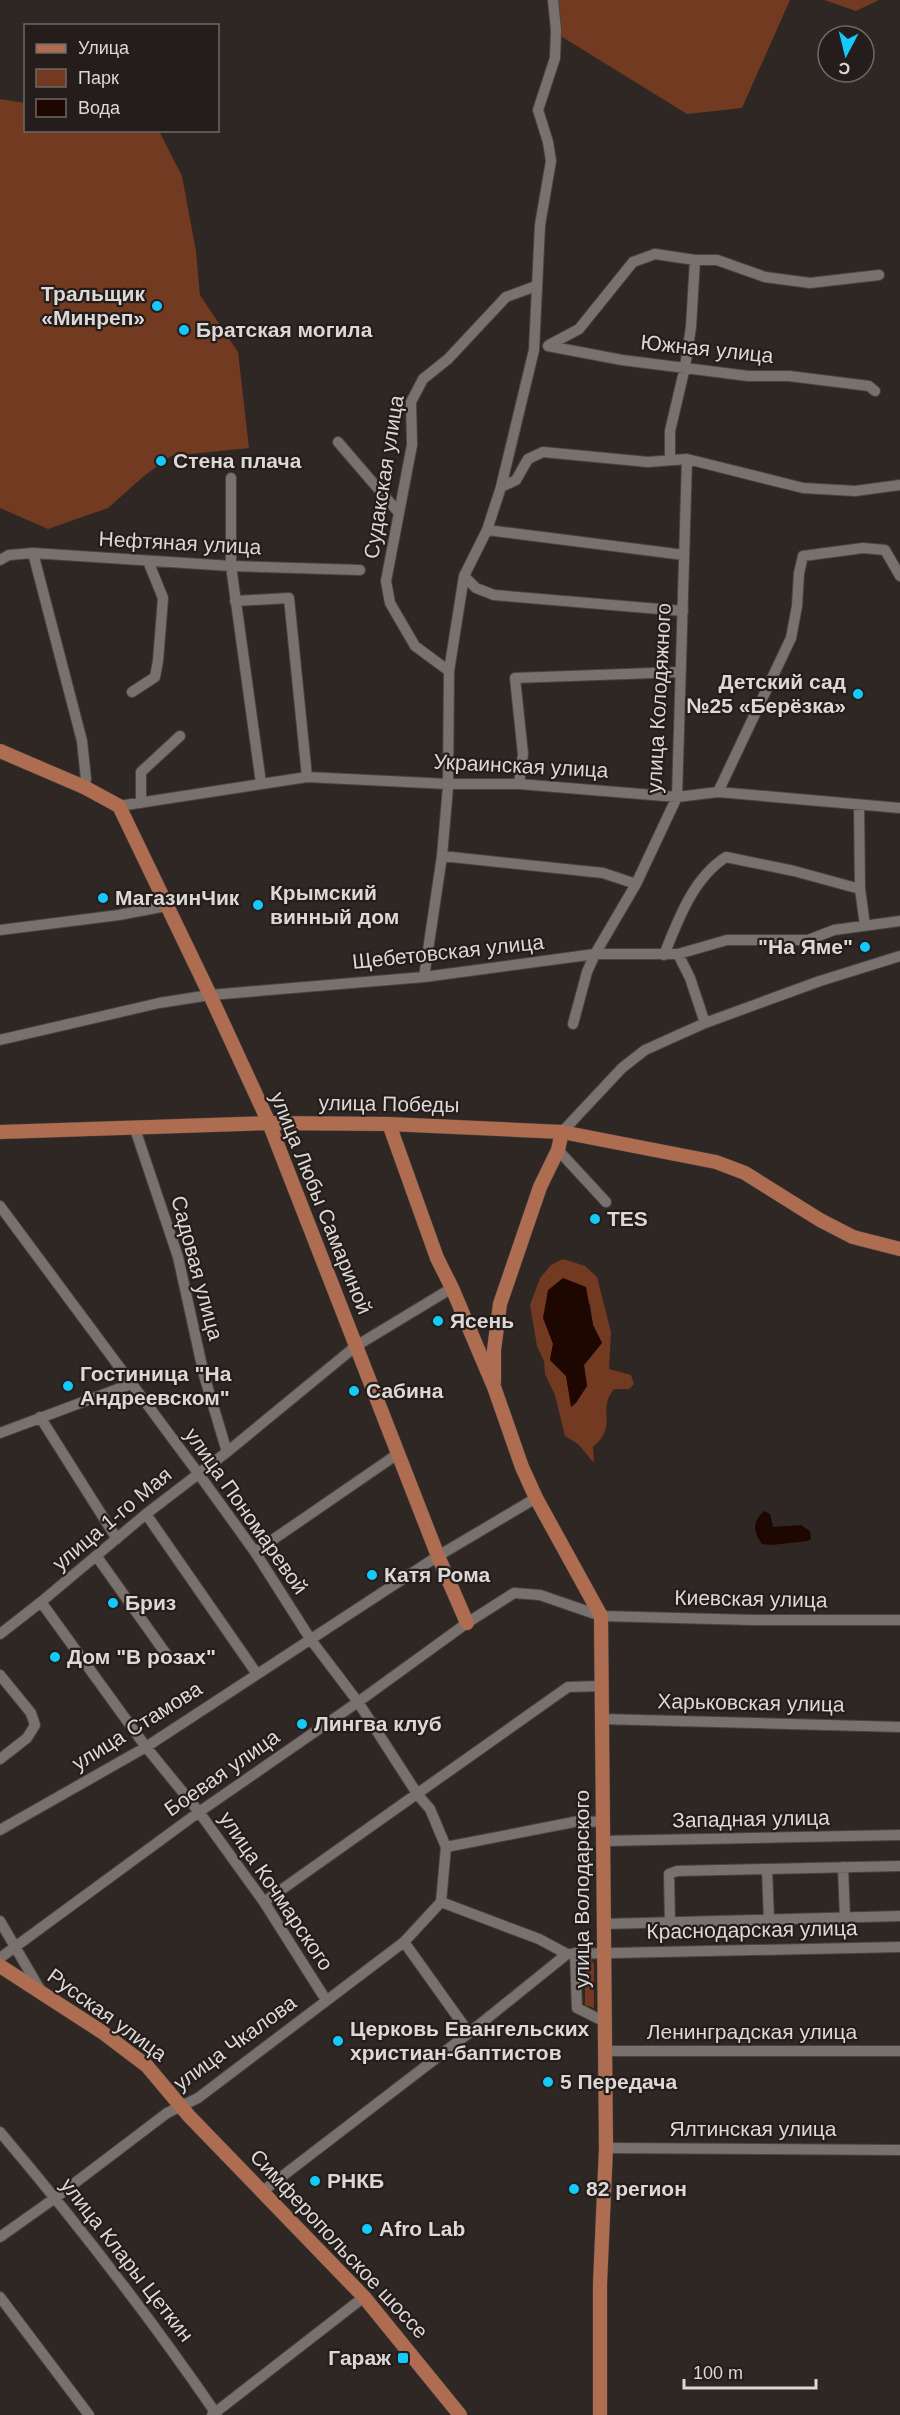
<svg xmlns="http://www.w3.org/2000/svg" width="900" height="2415" font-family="Arial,sans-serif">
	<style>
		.green { fill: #723a20; fill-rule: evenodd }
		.water { fill: #1f0701 }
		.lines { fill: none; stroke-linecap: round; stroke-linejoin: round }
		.minor-casing { stroke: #494441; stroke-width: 12 }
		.major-casing { stroke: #494441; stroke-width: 15 }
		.minor { stroke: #79716d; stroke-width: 10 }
		.major { stroke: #ae6d50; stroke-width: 14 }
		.poi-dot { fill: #13cafb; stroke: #241d1b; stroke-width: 2 }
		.labels { text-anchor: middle; stroke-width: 4.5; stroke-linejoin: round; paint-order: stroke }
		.poi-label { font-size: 21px; font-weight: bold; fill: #dcd8d6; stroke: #241d1b; text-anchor: start }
		.street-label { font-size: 21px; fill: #dcd8d6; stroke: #241d1b }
	</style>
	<rect width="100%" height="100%" fill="#2e2724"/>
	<path class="green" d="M558 0H790L742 108 687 114 559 35Z
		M824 0H879L856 11Z
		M0 99 25 103 26 130 159 131 182 176 196 251 200 295 238 352 249 448 171 456 144 476 108 508 48 529 0 508Z
		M563 1259 585 1266 597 1277 611 1332 609 1369 631 1375 634 1384 629 1389H614C596 1411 619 1425 593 1447L594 1463 578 1444 565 1436 555 1395 545 1374 544 1361 537 1346 530 1305 540 1278 551 1265ZM590 1303 593 1325 602 1343 584 1365 587 1386 572 1406 566 1376 550 1360 553 1344Z
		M585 1957 592 1961 594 1965V2008L585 2005Z"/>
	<path class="water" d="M563 1278 586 1287 593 1325 602 1343 584 1365 587 1386 576 1403 571 1407 566 1376 550 1360 553 1344 543 1318 548 1290Z
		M764 1511 770 1514 773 1527 801 1525 810 1531 811 1539 808 1541 771 1545 762 1544C753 1532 752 1522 764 1511Z"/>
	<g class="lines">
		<g class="minor-casing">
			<path id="minor" d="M549 345 579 329 633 262 655 254 695 260H717L765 277 810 283 879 275
				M548 346 622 360 748 376H789L869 386 875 391
				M338 442 399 513
				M670 459V431L685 367 691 327 695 260
				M231 478V566L261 783
				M501 487 516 480 528 459 543 452 648 462 687 459 803 488 855 491 900 485
				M487 530 684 555
				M33 553 82 741 86 779 84 787
				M0 560 9 555 33 553 231 566 360 570
				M464 576 476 588 494 595 683 611
				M235 601 289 598 307 777
				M449 671 415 646 390 603 386 581 412 445 411 402 423 379 448 359 506 297 536 286
				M132 692 155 677 158 661 163 598 148 561
				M519 784 523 754 515 678 680 672
				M718 792 791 638 797 606 799 573 803 556 863 548 885 550 900 576
				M141 803V772L180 736
				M859 805 860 889
				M119 806 307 777 448 784H519L677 797 718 792 900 808
				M442 856 603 873 636 884
				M0 930 119 915 166 906
				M678 954 690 978 705 1023
				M664 955C678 920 693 878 726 857L794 871 860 889 865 925
				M424 977 442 856 448 787 449 671 464 576 487 530 501 487 534 350 540 225 551 161 548 142 538 110 555 58 556 30 553 0
				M573 1024 587 972 595 954 636 884 677 797 687 459
				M0 1040 159 1003 210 995 424 977 595 954H678L727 940H808L834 930 900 921
				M135 1129 178 1257 204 1375 227 1452
				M562 1132 622 1068 645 1050 705 1023 820 981 900 956
				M558 1150 606 1202
				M0 1206 198 1473 255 1552 311 1640 358 1702 418 1795 430 1809 446 1847 441 1902 404 1942 198 2098 167 2113 55 2198 0 2237
				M40 1417 117 1539
				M0 1433 131 1384
				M146 1514 257 1674
				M255 1552 399 1453
				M97 1557 169 1658
				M41 1602 146 1747 199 1812 264 1902 326 2000
				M0 1634 41 1602 146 1514 227 1452 356 1346 452 1288
				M0 1675 31 1713 35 1725 27 1738 0 1759
				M602 1719 900 1727
				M0 1830 146 1747 438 1556 536 1498
				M603 1841 900 1835
				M446 1847 579 1821 602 1822
				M843 1867 845 1918
				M264 1902 568 1687 602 1686
				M441 1902 539 1939 567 1954 900 1947
				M769 1920 767 1869 900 1866
				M0 1921 42 1993
				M670 1923 669 1874 677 1871 767 1869
				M604 1924 900 1916
				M404 1942 469 2033
				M575 1953 577 2008 603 2021
				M0 1958 199 1812 358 1702 467 1623 514 1593 540 1595 601 1616 752 1620H900
				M604 2051H900
				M0 2132C77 2223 150 2317 217 2415
				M606 2148 900 2150
				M263 2191 469 2033 567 1954
				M0 2297 89 2415
				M212 2415 364 2297"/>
		</g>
		<g class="major-casing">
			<path id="major" d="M0 751 84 787 119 806 210 995 269 1123 438 1556 467 1623
				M389 1124 437 1258 452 1288 494 1387 522 1467 536 1498 601 1616 606 2148 600 2284V2415
				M0 1132 269 1123 389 1124 562 1132 716 1162 745 1173 820 1220 853 1237 900 1249
				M494 1382V1350L500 1304 540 1187 558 1150 562 1132
				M0 1966 102 2032 147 2066 189 2116 364 2297 460 2415"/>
		</g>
		<use href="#minor" class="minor"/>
		<use href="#major" class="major"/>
	</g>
	<g class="poi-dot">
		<circle cx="157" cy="306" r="6"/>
		<circle cx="184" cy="330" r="6"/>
		<circle cx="161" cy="461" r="6"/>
		<circle cx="858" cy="694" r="6"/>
		<circle cx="103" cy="898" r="6"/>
		<circle cx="258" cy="905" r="6"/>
		<circle cx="865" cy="947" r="6"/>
		<circle cx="595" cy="1219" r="6"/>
		<circle cx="438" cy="1321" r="6"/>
		<circle cx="68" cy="1386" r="6"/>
		<circle cx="354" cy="1391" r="6"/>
		<circle cx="372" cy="1575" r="6"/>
		<circle cx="113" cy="1603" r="6"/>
		<circle cx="55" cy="1657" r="6"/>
		<circle cx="302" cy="1724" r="6"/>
		<circle cx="338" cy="2041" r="6"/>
		<circle cx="548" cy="2082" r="6"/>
		<circle cx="315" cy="2181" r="6"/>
		<circle cx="574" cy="2189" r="6"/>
		<circle cx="367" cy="2229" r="6"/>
		<rect x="397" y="2352" width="12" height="12" rx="3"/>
	</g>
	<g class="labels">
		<g class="poi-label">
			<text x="145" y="301" text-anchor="end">Тральщик<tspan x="145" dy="24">«Минреп»</tspan></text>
			<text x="196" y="337">Братская могила</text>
			<text x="173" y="468">Стена плача</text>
			<text x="846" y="689" text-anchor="end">Детский сад<tspan x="846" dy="24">№25 «Берёзка»</tspan></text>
			<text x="270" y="900">Крымский<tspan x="270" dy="24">винный дом</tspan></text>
			<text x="115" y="905">МагазинЧик</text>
			<text x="853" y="954" text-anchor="end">"На Яме"</text>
			<text x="607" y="1226">TES</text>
			<text x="450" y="1328">Ясень</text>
			<text x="80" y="1381">Гостиница "На<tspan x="80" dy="24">Андреевском"</tspan></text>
			<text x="366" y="1398">Сабина</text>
			<text x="384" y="1582">Катя Рома</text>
			<text x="125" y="1610">Бриз</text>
			<text x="67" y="1664">Дом "В розах"</text>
			<text x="314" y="1731">Лингва клуб</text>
			<text x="350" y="2036">Церковь Евангельских<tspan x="350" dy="24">христиан-баптистов</tspan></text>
			<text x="560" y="2089">5 Передача</text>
			<text x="327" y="2188">РНКБ</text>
			<text x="586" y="2196">82 регион</text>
			<text x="379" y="2236">Afro Lab</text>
			<text x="391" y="2365" text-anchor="end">Гараж</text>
		</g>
		<g class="street-label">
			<text transform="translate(707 349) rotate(6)" y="7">Южная улица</text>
			<text transform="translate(384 477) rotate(-81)" y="7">Судакская улица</text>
			<text transform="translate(180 543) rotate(3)" y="7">Нефтяная улица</text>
			<text transform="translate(659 698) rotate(-87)" y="7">улица Колодяжного</text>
			<text transform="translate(521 766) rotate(3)" y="7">Украинская улица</text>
			<text transform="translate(448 952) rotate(-6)" y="7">Щебетовская улица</text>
			<text transform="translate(389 1104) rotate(1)" y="7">улица Победы</text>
			<text transform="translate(321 1203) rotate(68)" y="7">улица Любы Самариной</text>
			<text transform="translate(197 1268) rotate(75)" y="7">Садовая улица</text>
			<text transform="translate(246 1511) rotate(55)" y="7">улица Пономаревой</text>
			<text transform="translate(112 1519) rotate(-40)" y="7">улица 1-го Мая</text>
			<text transform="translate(751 1599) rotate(1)" y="7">Киевская улица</text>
			<text transform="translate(751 1703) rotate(1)" y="7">Харьковская улица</text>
			<text transform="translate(137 1726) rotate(-32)" y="7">улица Стамова</text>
			<text transform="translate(222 1773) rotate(-35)" y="7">Боевая улица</text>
			<text transform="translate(751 1819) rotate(-1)" y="7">Западная улица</text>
			<text transform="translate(582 1889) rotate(-90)" y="7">улица Володарского</text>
			<text transform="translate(276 1891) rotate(56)" y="7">улица Кочмарского</text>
			<text transform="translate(752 1930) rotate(-1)" y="7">Краснодарская улица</text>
			<text transform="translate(107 2015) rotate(36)" y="7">Русская улица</text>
			<text x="752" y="2039">Ленинградская улица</text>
			<text transform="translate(235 2043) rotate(-36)" y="7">улица Чкалова</text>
			<text x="753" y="2136">Ялтинская улица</text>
			<text transform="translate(339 2244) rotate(47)" y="7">Симферопольское шоссе</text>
			<text transform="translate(127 2260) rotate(52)" y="7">улица Клары Цеткин</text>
		</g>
	</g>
	<rect x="24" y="24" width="195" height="108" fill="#241d1b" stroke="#6e6866" stroke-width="1.5"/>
	<rect x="36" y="44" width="30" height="9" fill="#ae6d50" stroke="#6e6866" stroke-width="1.5"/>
	<text x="78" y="54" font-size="18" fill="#dcd8d6">Улица</text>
	<rect x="36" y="69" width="30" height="18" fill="#723a20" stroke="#6e6866" stroke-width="1.5"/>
	<text x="78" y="84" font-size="18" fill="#dcd8d6">Парк</text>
	<rect x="36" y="99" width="30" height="18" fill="#1f0701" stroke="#6e6866" stroke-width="1.5"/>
	<text x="78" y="114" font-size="18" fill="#dcd8d6">Вода</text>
	<g transform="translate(846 54) rotate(187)"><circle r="28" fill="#241d1b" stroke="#6e6866" stroke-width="1.5"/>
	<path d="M0-4.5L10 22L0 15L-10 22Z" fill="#13cafb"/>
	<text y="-9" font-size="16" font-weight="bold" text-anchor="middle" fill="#dcd8d6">С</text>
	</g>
	<path d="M684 2379v9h132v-9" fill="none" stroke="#dcd8d6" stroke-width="3"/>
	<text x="693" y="2379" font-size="18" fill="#dcd8d6" stroke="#241d1b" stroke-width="4.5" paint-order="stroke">100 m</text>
</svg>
